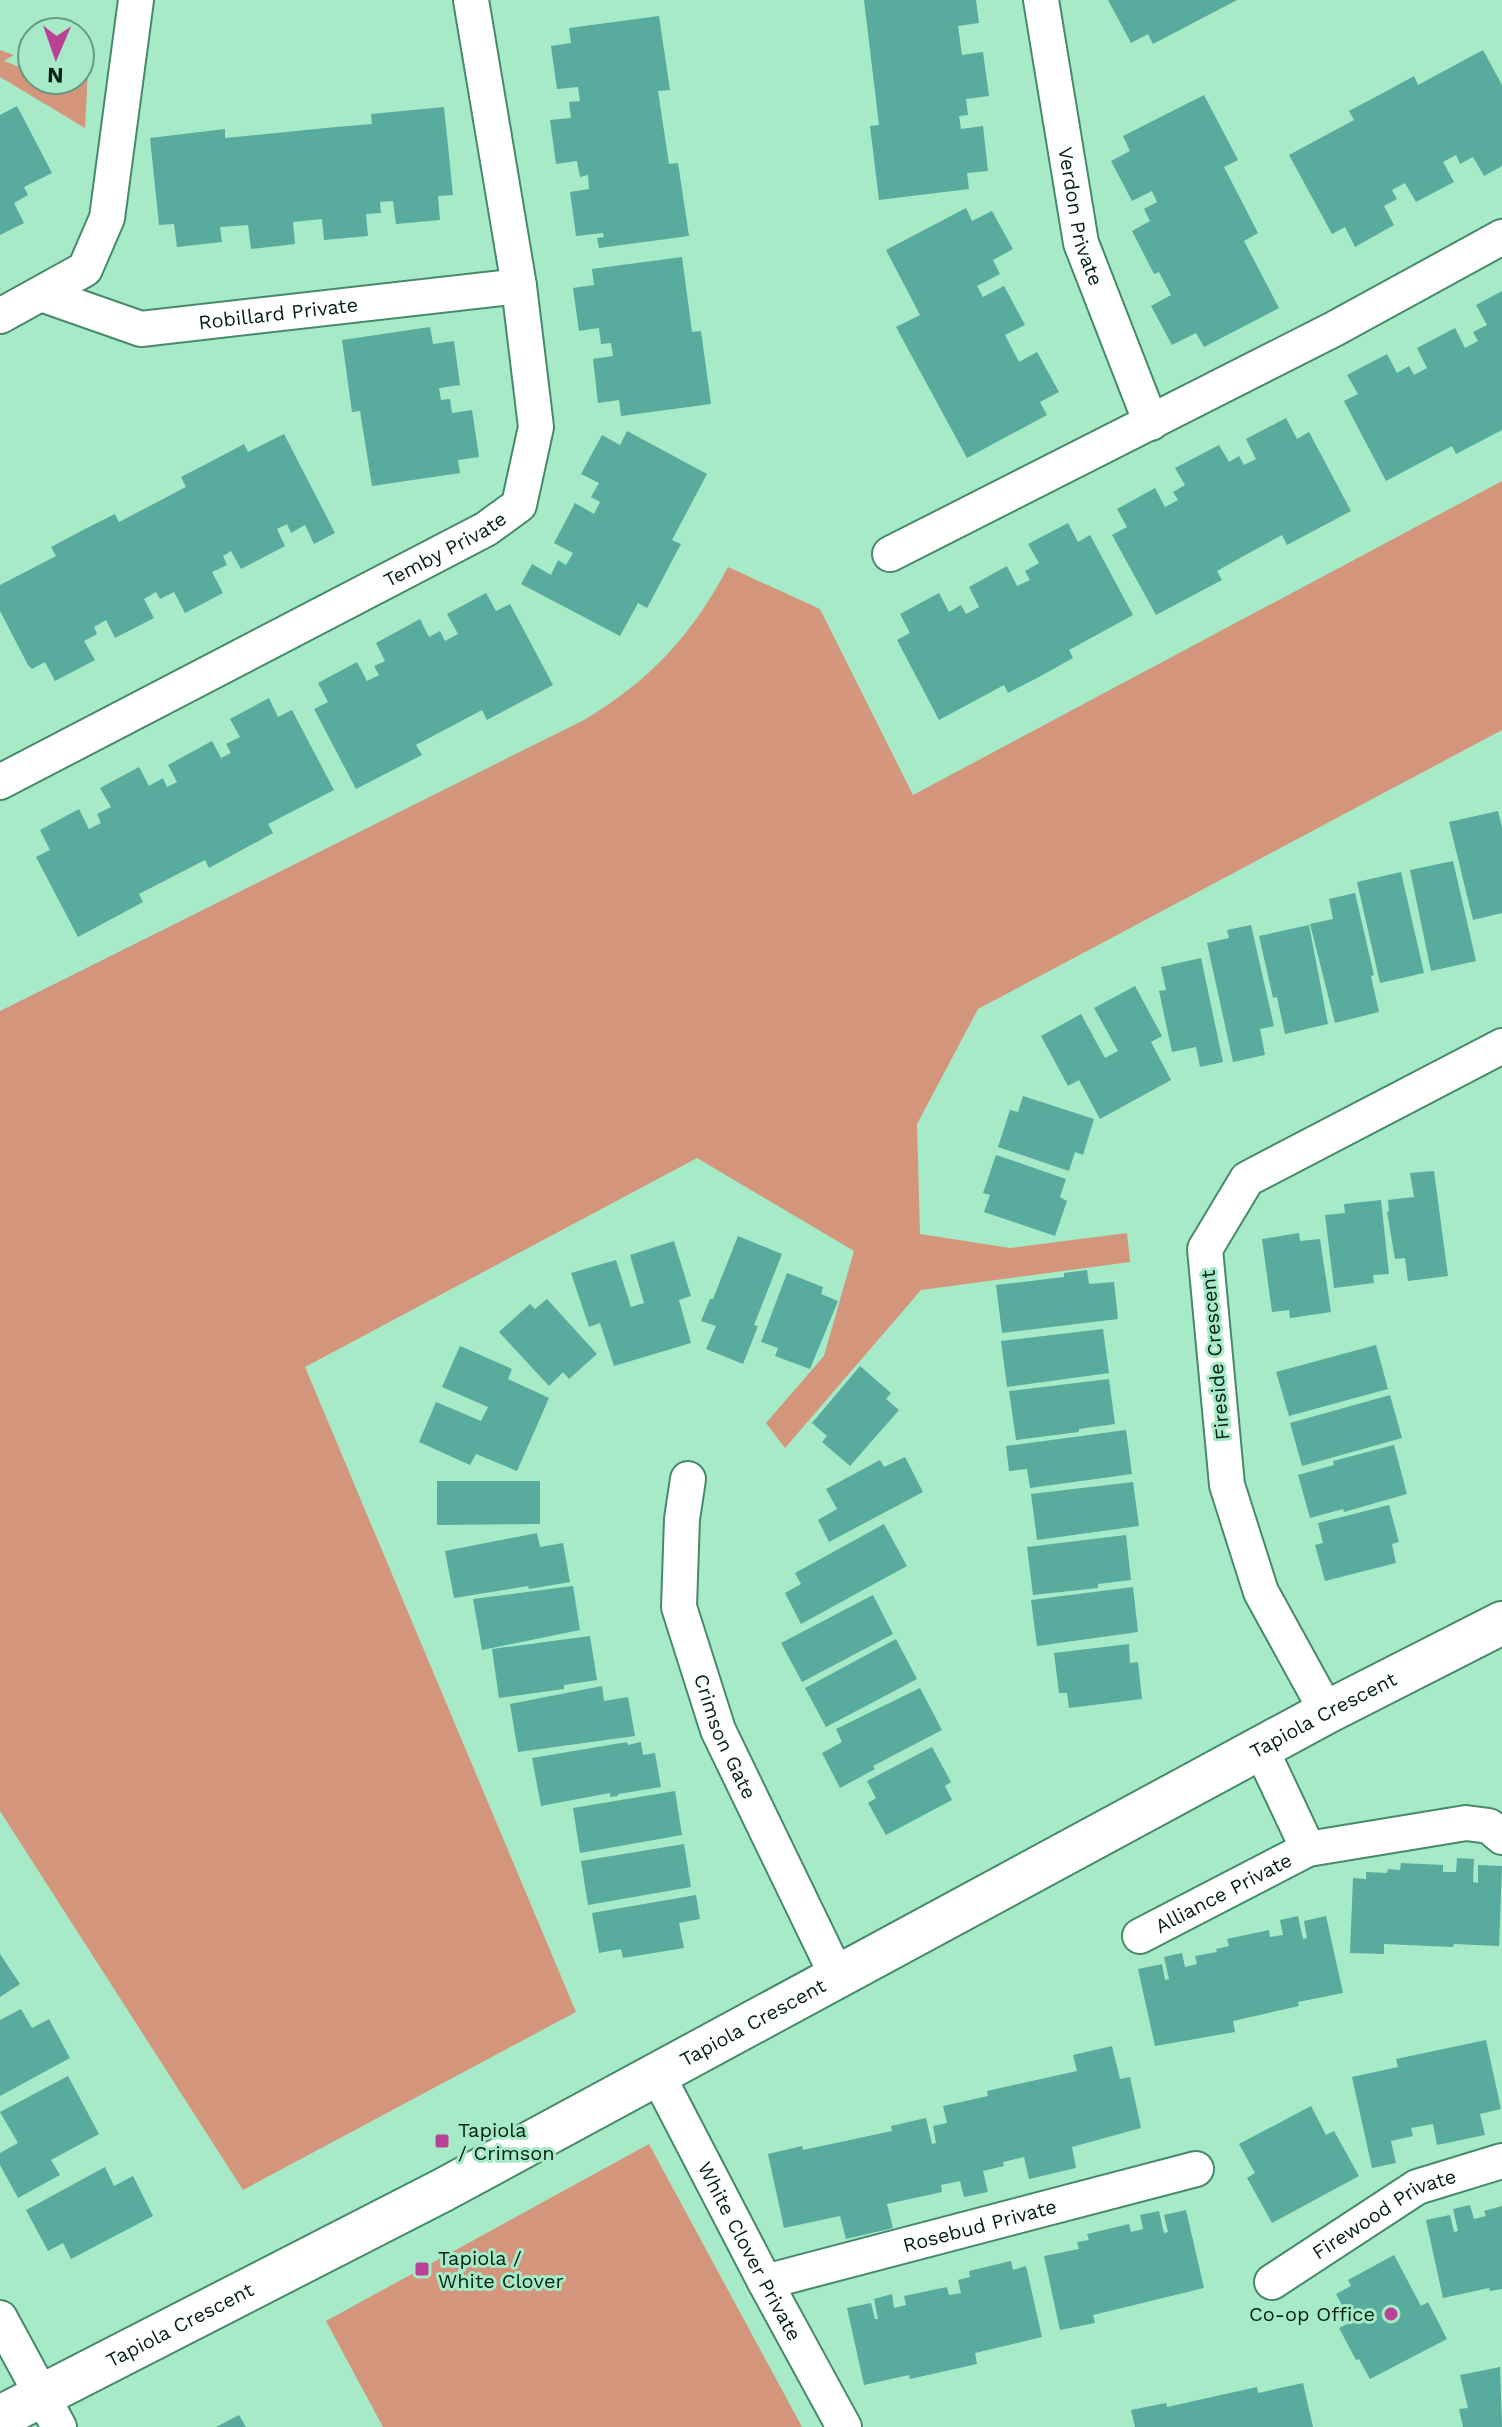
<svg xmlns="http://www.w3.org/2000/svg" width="1502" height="2427" font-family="'Work Sans',sans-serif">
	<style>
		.green { fill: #d4957d }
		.building { fill: #59ab9d }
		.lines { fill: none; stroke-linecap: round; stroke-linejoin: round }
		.minor-casing { stroke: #47896a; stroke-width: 38 }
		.tertiary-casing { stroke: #47896a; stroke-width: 46 }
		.minor { stroke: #fff; stroke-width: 34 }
		.tertiary { stroke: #fff; stroke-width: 42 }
		.poi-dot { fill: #ba4195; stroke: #a6eac7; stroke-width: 3 }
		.labels { text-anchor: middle; stroke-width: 6; stroke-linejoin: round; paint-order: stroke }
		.street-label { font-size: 20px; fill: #052115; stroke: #a6eac7 }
		.poi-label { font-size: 20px; fill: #052115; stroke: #a6eac7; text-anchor: start }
	</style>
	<rect width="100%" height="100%" fill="#a6eac7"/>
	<path class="green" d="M0 50 14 55 4 61 32 72V80H80V50L89 51 85 128 0 77Z
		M1502 481V730L978 1009 917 1124 920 1234 1010 1248 1127 1233 1130 1262 921 1290 785 1448 766 1423 824 1356 854 1251 697 1158 305 1367 576 2012 243 2190 0 1811V1011L584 720C651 680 692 635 728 567L820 609 913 795Z
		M649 2144 802 2427H383L326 2321Z"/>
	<path class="building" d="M864 0H976L979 23 958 26 962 55 983 52 989 96 966 99 968 115 959 116 961 129 983 126 988 171 967 173 969 189 879 200 870 126 879 125Z
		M1108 0H1237L1153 44 1148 34 1131 43Z
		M659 16 670 90 658 91 669 164 678 163 689 236 599 248 597 238 604 237 603 233 576 236 570 192 589 189 588 175 580 177 577 161 556 164 550 120 571 118 569 102 580 101 578 87 557 89 551 46 571 43 569 28Z
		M1483 50 1502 85V166L1484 176 1473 157 1460 164 1456 155 1443 162 1454 182 1416 202 1405 183 1392 190 1397 199 1384 206 1394 225 1355 247 1345 227 1332 234 1289 155 1354 120 1349 111 1383 93 1414 76 1418 85Z
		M1204 95 1238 160 1224 167 1258 233 1244 241 1279 308 1204 347 1196 333 1172 345 1151 306 1171 295 1159 272 1154 274 1132 231 1150 221 1144 209 1157 202 1152 191 1132 201 1111 161 1130 151 1123 136Z
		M17 106 52 173 24 187 28 195 14 203 24 223 0 235V115Z
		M444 107 453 195 438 196 440 220 396 224 393 201 380 202 381 213 366 214 368 236 324 240 322 219 293 222 295 244 251 249 248 225 220 227 222 242 177 247 174 224 159 225 150 138 225 129V138L336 127 372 124 371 114Z
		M966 208 972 221 992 211 1013 249 993 260 1000 274 977 286 983 297 1004 286 1025 325 1005 335 1019 362 1037 352 1059 392 1040 402 1047 415 967 458 896 327 920 315 886 250Z
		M682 257 692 332 701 331 711 404 621 416 619 400 598 403 593 359 613 356 611 343 601 344 599 328 579 331 573 288 594 285 592 269Z
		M1502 291V430L1456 454 1452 446 1386 481 1344 401 1358 394 1347 375 1387 354 1397 373 1409 366 1414 375 1427 368 1417 348 1455 328 1465 348 1478 341 1473 332 1487 325 1476 305Z
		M430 327 433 344 454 341 460 385 439 388 441 400 450 399 452 413 472 410 479 457 458 460 460 473 372 486 360 411 352 412 342 340Z
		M1286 418 1297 439 1309 432 1351 511 1287 545 1282 535 1249 553 1217 571 1222 580 1156 615 1112 535 1127 527 1117 509 1155 488 1165 507 1178 500 1173 492 1185 485 1175 468 1219 445 1229 462 1239 456 1244 465 1256 459 1246 439Z
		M627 431 707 474 672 540 681 544 647 608 638 603 620 636 521 584 532 564 551 575 558 560 566 565 573 553 554 543 575 503 594 514 600 502 591 497 599 483 581 474 602 435 620 445Z
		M284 434 335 533 314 544 305 525 291 533 287 524 277 529 285 546 241 569 231 551 223 556 227 565 212 572 223 593 185 613 174 592 160 599 156 592 144 599 154 618 115 638 106 620 94 627 97 634 84 641 95 660 55 681 45 662 32 669 28 665 0 611V585L56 556 51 547 83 530 115 514 119 522 186 487 181 477 212 461 244 444 248 452Z
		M1068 523 1078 542 1090 535 1133 615 1069 650 1073 658 1039 677 1008 693 1004 685 939 720 897 640 910 633 900 614 939 593 949 612 961 605 966 614 979 607 969 587 1007 566 1017 586 1030 580 1025 571 1039 563 1028 544Z
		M486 593 496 611 510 604 553 685 487 720 482 710 416 745 422 755 356 789 314 709 328 702 318 683 357 662 367 681 379 675 374 666 385 661 376 643 420 619 429 637 440 631 445 641 458 634 447 614Z
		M269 698 278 717 292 710 334 790 268 824 273 833 209 868 205 860 139 894 143 902 78 937 36 857 50 850 40 830 79 809 89 829 101 823 97 814 111 807 100 788 139 767 149 786 163 778 167 787 177 782 168 765 212 741 221 758 231 753 226 744 240 737 230 719Z
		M1498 811 1502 828V913L1473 920 1449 822Z
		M1453 861 1476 961 1431 971 1410 870Z
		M1401 872 1424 973 1380 983 1357 882Z
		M1355 893 1374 975 1371 976 1379 1012 1335 1023 1310 924 1333 919 1329 899Z
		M1251 925 1274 1026 1260 1029 1265 1055 1233 1062 1207 943 1229 938 1227 930Z
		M1309 925 1328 1024 1285 1034 1277 997 1273 998 1259 936Z
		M1201 958 1223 1062 1200 1067 1196 1047 1172 1052 1159 991 1166 990 1161 967Z
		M1135 986 1162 1036 1151 1042 1171 1080 1100 1119 1079 1080 1068 1086 1041 1036 1081 1014 1105 1058 1118 1051 1094 1008Z
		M1023 1096 1094 1119 1083 1155 1075 1152 1069 1171 998 1147 1010 1110 1018 1112Z
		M996 1155 1066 1179 1060 1197 1067 1201 1055 1236 984 1212 990 1195 983 1193Z
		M1434 1171 1448 1276 1408 1281 1405 1258 1395 1259 1387 1212 1389 1211 1388 1200 1414 1197 1410 1173Z
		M1381 1200 1389 1274 1373 1275 1374 1283 1334 1288 1325 1215 1345 1213 1344 1204Z
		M1299 1233 1300 1241 1320 1239 1331 1312 1290 1318 1289 1310 1272 1312 1262 1239Z
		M738 1236 782 1254 754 1325 758 1326 743 1364 706 1349 716 1326 701 1321 710 1299H713Z
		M674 1241 691 1296 679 1300 691 1343 614 1366 600 1323 589 1327 571 1273 616 1260 631 1307 644 1303 630 1255Z
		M1087 1270 1089 1284 1114 1282 1118 1319 1002 1333 996 1285 1064 1277V1273Z
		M787 1273 823 1287 821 1294 838 1301 810 1369 775 1356 778 1348 761 1342Z
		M547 1299 597 1354 569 1379 563 1372 549 1386 499 1332 530 1304 535 1309Z
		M1103 1329 1109 1373 1007 1387 1001 1341Z
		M1376 1345 1388 1389 1289 1416 1276 1372Z
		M460 1346 512 1369 508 1379 549 1398 517 1471 476 1454 470 1465 419 1442 436 1402 481 1421 488 1407 442 1387Z
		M860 1366 891 1393 886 1399 899 1410 850 1466 822 1442 827 1436 812 1423Z
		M1109 1379 1115 1424 1079 1429V1432L1016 1440 1009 1391Z
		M1390 1395 1402 1438 1302 1466 1290 1423Z
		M1126 1430 1132 1474 1030 1488 1027 1469 1009 1471 1006 1446Z
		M1394 1445 1407 1494 1344 1512 1343 1509 1310 1518 1298 1475 1334 1465 1333 1461Z
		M905 1457 923 1492 829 1542 818 1520 837 1509 826 1489 880 1460 884 1467Z
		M437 1481H540V1524L437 1525Z
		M1133 1482 1139 1526 1037 1540 1031 1494Z
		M1389 1505 1399 1542 1392 1544 1396 1563 1325 1581 1315 1545 1323 1543 1318 1523Z
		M884 1524 907 1566 801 1624 785 1593 801 1584 795 1573Z
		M537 1533 540 1547 563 1543 570 1582 529 1589 528 1586 454 1598 445 1551Z
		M1126 1535 1131 1580 1098 1584V1588L1033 1595 1027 1547Z
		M573 1586 580 1630 482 1650 473 1599Z
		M1133 1587 1138 1632 1037 1646 1031 1600Z
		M873 1595 893 1634 802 1682 781 1643Z
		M590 1636 597 1680 564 1685V1689L499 1698 492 1649Z
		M896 1639 917 1679 826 1727 805 1688Z
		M1129 1644 1130 1663 1138 1662 1142 1699 1069 1708 1067 1693H1059L1054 1653Z
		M602 1686 604 1701 628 1697 635 1736 518 1752 510 1704Z
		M920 1688 942 1730 873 1766 875 1769 840 1788 822 1753 842 1742 836 1729Z
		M627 1742 628 1745 641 1742 643 1755 655 1753 661 1787 618 1794V1796L610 1797V1793L541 1806 532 1758Z
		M932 1747 951 1782 945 1786 952 1800 886 1835 868 1803 876 1798 867 1781Z
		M675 1791 682 1835 580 1853 573 1808Z
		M684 1844 691 1887 588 1905 581 1861Z
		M1457 1858 1474 1859 1473 1882 1478 1883V1865L1502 1866 1499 1946 1454 1944 1453 1947 1384 1944V1954L1350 1953 1353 1878 1366 1879V1872L1387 1873 1388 1869 1400 1870 1401 1863 1443 1865V1872H1456Z
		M696 1895 700 1919 679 1923 684 1948 623 1958 621 1949 599 1953 592 1913Z
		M1298 1916 1303 1939 1307 1938 1304 1921 1326 1916 1343 1993 1298 2002 1299 2006 1233 2021 1235 2032 1155 2046 1138 1969 1162 1964 1165 1980 1169 1979 1164 1957 1182 1953 1185 1967 1197 1964 1195 1956 1217 1952 1216 1949 1229 1946 1227 1939 1269 1930 1270 1937 1283 1935 1280 1920Z
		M0 1954 20 1984 0 1997Z
		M21 2009 32 2028 49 2019 70 2058 0 2096V2020Z
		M1486 2040 1501 2109 1480 2114 1485 2135 1437 2145 1433 2124 1411 2128 1413 2136 1391 2141 1396 2163 1372 2168 1352 2077 1398 2067 1396 2059Z
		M1112 2046 1120 2079 1130 2077 1141 2128 1072 2147 1076 2168 1029 2179 1024 2157 1003 2162 1004 2166 983 2171 988 2192 964 2197 960 2181 941 2185 942 2192 887 2204 893 2228 846 2239 840 2216 784 2228 768 2154 802 2146 803 2150 892 2131 891 2126 926 2118 932 2144 936 2143 933 2126 947 2123 943 2106 988 2096 987 2091 1077 2071 1073 2055Z
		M68 2076 99 2134 51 2160 60 2175 18 2198 0 2165V2153L18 2143 0 2112Z
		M1311 2106 1326 2135 1334 2131 1359 2176 1272 2223 1247 2178 1255 2173 1239 2144Z
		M105 2167 114 2186 133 2176 153 2216 71 2259 63 2243 48 2251 26 2210Z
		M1470 2205 1474 2219 1486 2216 1484 2211 1502 2206V2289L1490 2291 1489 2288 1443 2298 1426 2220 1450 2215 1454 2232 1458 2231 1453 2209Z
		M1186 2210 1204 2288 1093 2315 1095 2323 1060 2330 1044 2256 1079 2249 1077 2242 1089 2240 1087 2234 1129 2224 1131 2232 1143 2229 1140 2215 1159 2211 1164 2233 1168 2232 1164 2215Z
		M1394 2255 1421 2306 1428 2302 1447 2339 1370 2379 1359 2359 1356 2360 1339 2328 1351 2322 1336 2294 1351 2286 1348 2280Z
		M1011 2261 1013 2270 1026 2266 1042 2337 975 2353 977 2364 910 2379 909 2375 864 2385 847 2308 871 2303 875 2319H878L874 2299 892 2294 894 2308 906 2305 904 2296 947 2287 949 2295 961 2293 958 2280 970 2277 969 2271Z
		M1500 2367 1502 2427H1463L1459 2409 1468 2408 1460 2375Z
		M1303 2383 1313 2427H1135L1131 2410 1166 2403 1167 2407 1257 2387 1258 2393Z
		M239 2415 246 2427H216Z"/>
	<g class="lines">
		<g class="minor-casing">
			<g id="minor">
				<path id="s1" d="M1041 0 1081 243 1151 423"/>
				<path id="s2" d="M41 294 141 329 519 286"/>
				<path d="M0 316 85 269 107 218 136 0"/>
				<path d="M890 554 1334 329 1502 237"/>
				<path id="s3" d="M0 782 486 529 519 505 536 427 519 286 471 0"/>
				<path id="s4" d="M688 1479 682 1519 679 1607 718 1730 837 1976"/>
				<path d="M1327 1712 1261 1592 1227 1485 1205 1249 1247 1179 1502 1046"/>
				<path d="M1261 1749 1308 1849"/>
				<path id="s5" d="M1140 1936 1308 1849 1466 1823 1489 1826 1502 1837"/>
				<path id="s6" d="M657 2074 765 2282 844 2427"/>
				<path id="s7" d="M765 2282 1196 2169"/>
				<path id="s8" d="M1272 2282 1417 2187 1502 2161"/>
				<path d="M0 2318 59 2427"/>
			</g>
		</g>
		<g class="tertiary-casing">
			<g id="tertiary">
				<path id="s9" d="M0 2417 443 2190 1327 1712 1502 1623"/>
			</g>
		</g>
		<use href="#minor" class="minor"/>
		<use href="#tertiary" class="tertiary"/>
	</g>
	<g class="poi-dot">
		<rect x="434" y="2133" width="16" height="16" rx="4"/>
		<rect x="414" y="2261" width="16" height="16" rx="4"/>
		<circle cx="1391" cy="2314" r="8"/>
	</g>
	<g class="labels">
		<g class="street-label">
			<text dy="7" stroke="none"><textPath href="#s1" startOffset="220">Verdon Private</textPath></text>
			<text dy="7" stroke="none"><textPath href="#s2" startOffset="244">Robillard Private</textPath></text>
			<text dy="7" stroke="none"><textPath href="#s3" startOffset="502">Temby Private</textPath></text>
			<text transform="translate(1215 1355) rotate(-95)" y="7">Fireside Crescent</text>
			<text dy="7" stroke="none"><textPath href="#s9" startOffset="1498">Tapiola Crescent</textPath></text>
			<text dy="7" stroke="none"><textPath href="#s4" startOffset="266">Crimson Gate</textPath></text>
			<text dy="7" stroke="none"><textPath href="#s5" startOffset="94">Alliance Private</textPath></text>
			<text dy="7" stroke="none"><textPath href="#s9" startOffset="850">Tapiola Crescent</textPath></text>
			<text dy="7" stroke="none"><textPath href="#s8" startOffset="132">Firewood Private</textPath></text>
			<text dy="7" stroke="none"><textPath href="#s7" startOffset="222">Rosebud Private</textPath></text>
			<text dy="7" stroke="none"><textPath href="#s6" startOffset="200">White Clover Private</textPath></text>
			<text dy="7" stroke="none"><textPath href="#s9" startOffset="202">Tapiola Crescent</textPath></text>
		</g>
		<g class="poi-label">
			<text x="458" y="2137">Tapiola<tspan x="458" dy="23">/ Crimson</tspan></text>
			<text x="438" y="2265">Tapiola /<tspan x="438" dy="23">White Clover</tspan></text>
			<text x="1375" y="2321" text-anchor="end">Co-op Office</text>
		</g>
	</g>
	<g transform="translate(56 56) rotate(182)"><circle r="38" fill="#a6eac7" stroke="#669a80" stroke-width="2"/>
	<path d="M0-6L14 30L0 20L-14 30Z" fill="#ba4195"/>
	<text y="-12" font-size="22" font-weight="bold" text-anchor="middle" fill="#052115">N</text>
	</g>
</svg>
